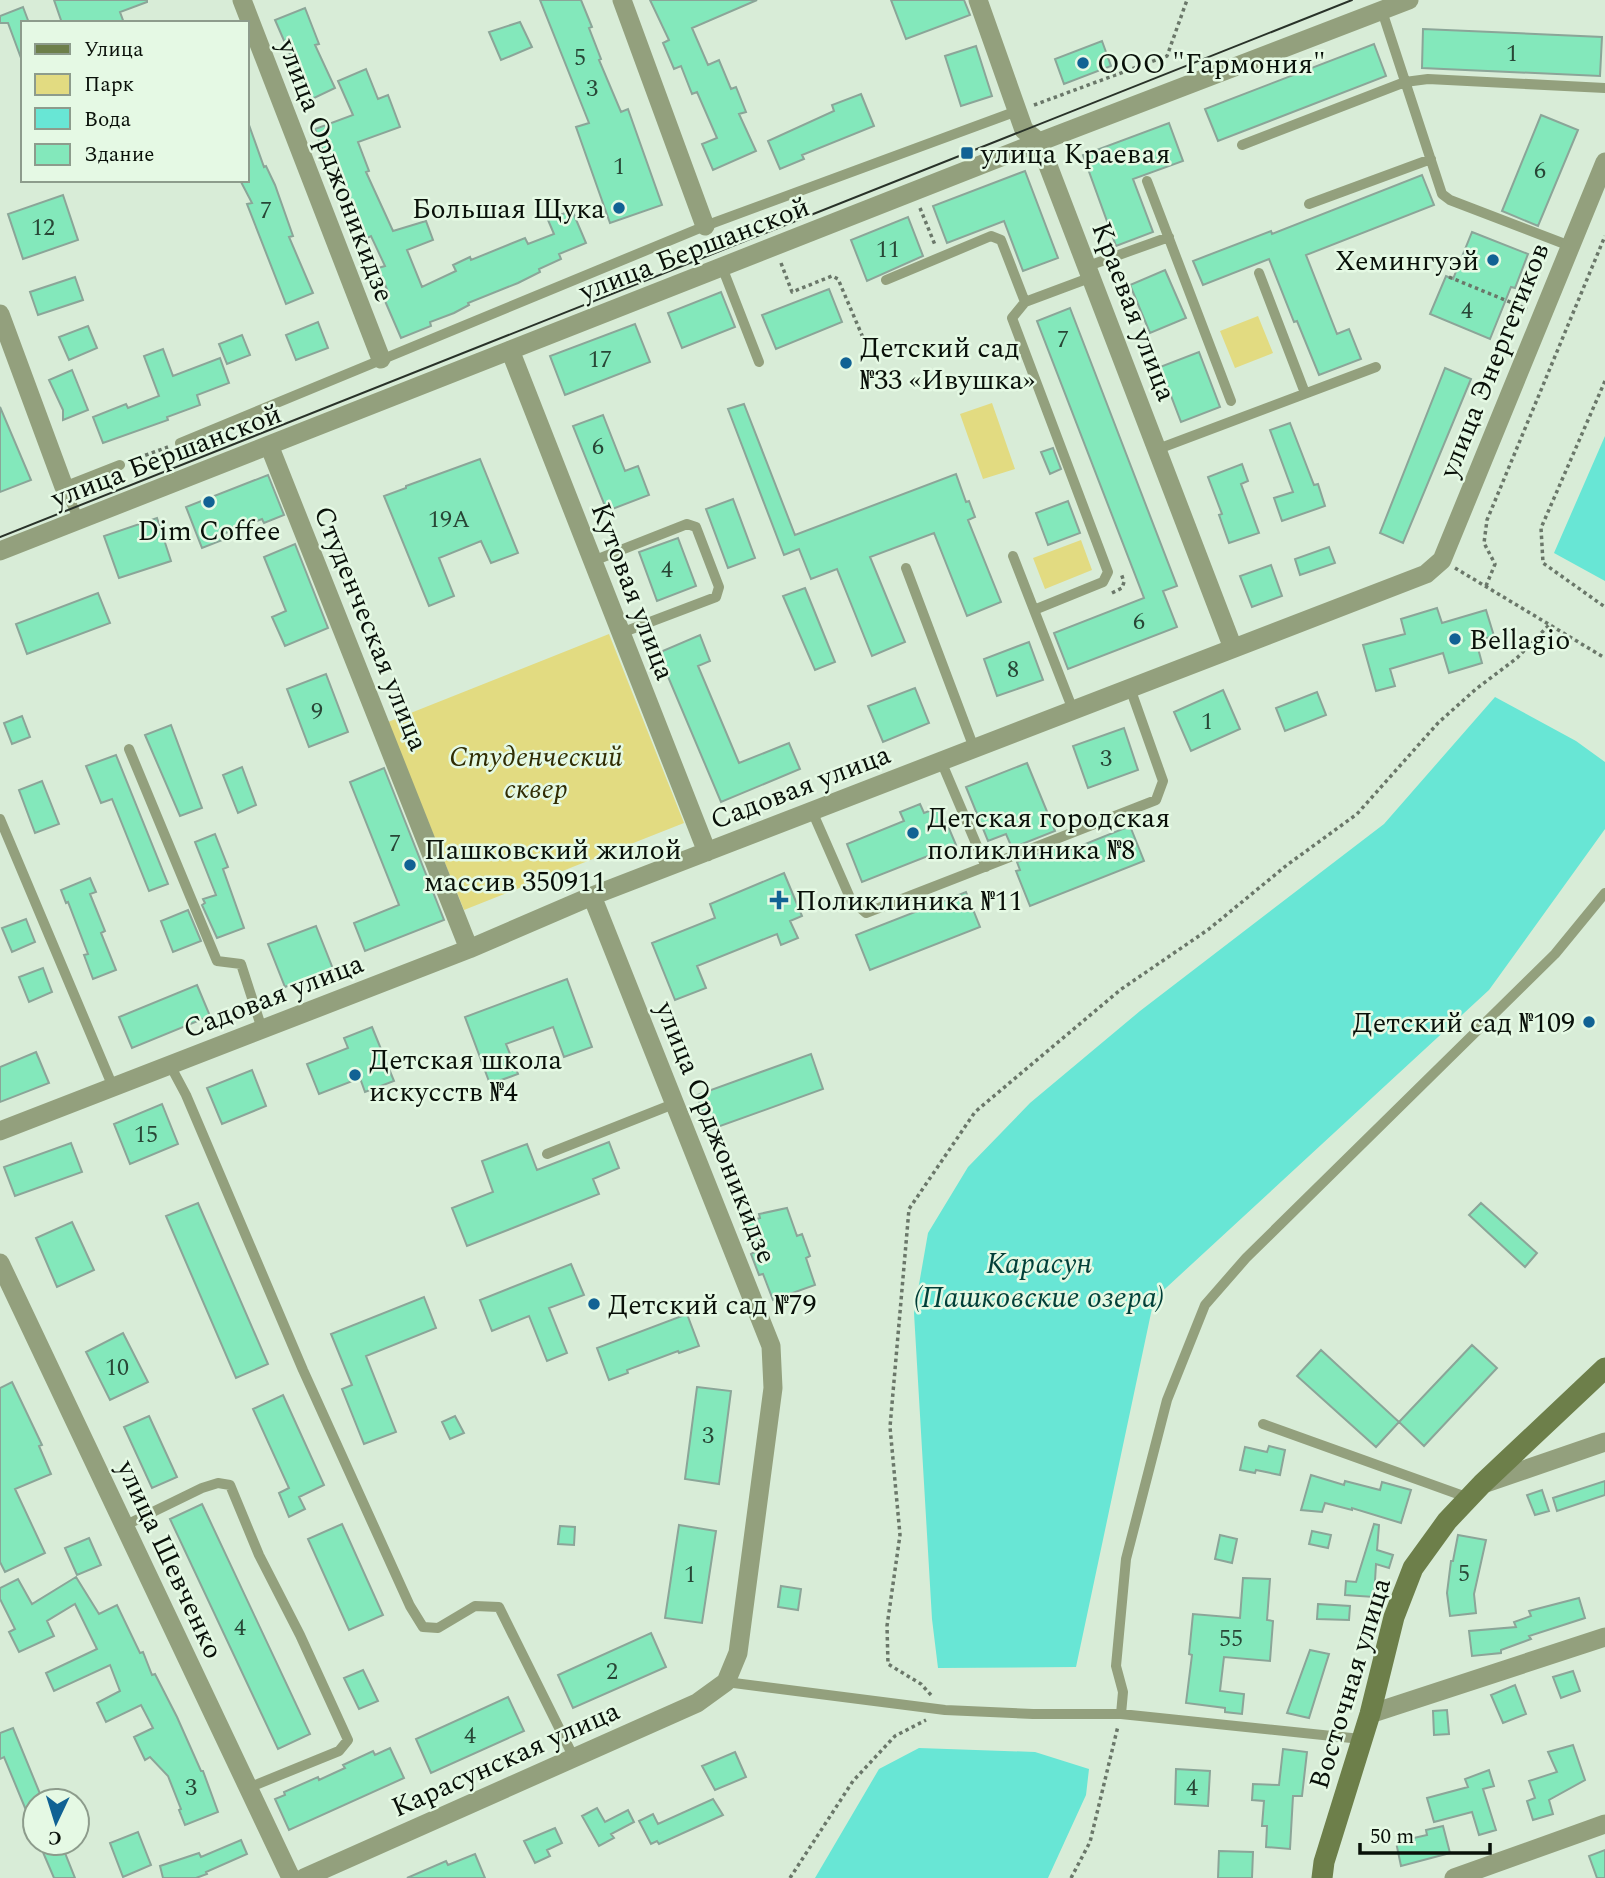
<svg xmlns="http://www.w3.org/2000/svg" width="1605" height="1878" font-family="Spectral,serif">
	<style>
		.green { fill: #e2db81 }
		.water { fill: #68e6d5 }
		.building { fill: #83e8bb; stroke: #8ba598; stroke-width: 2 }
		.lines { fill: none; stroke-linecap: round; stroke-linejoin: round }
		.path { stroke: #6a7769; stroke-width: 3.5; stroke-dasharray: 3.5 3.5; stroke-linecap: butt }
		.lane { stroke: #93a07d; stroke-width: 10 }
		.street { stroke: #93a07d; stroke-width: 19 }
		.secondary { stroke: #6d7f4a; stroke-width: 21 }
		.tram { stroke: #293229; stroke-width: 2 }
		.poi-dot { fill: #116294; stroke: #e5f9e4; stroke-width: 2.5 }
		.labels { text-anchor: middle; stroke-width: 5; stroke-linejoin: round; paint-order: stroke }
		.number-label { font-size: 24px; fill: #284636 }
		.poi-label { font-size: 28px; fill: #091009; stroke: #e5f9e4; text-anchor: start }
		.street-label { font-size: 28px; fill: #091009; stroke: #e5f9e4 }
		.park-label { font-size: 28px; font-style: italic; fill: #302c03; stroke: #e5f9e4 }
		.water-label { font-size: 30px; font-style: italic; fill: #013f38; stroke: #e5f9e4 }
	</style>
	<rect width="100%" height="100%" fill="#d8ecd7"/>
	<path class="green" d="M1258 316 1273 353 1235 368 1220 331Z
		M992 403 1015 469 983 479 960 414Z
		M1081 540 1092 570 1045 589 1033 558Z
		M609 634 684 823 464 910 388 722Z"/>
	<path class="water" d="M1605 436V581L1554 553Z
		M1495 697 1576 741 1605 762V829L1489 990 1154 1299 1076 1667 938 1668 932 1619 914 1313 928 1233 968 1167 1030 1103 1140 1011 1384 824Z
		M919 1748 1035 1752 1089 1769 1086 1795 1048 1878H815L879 1769Z"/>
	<path class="building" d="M54 0H147V2L120 12 124 23H62Z
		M540 0H581L592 27 589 28 601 59 599 60 621 112 628 109 662 205 610 223 576 127 589 123Z
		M650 0H757L692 28 708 65 719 60 731 89 736 87 746 112 739 114 756 151 713 170 702 144 717 138 697 92 692 94 681 66 674 69 663 43 669 40Z
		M891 0H964L970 15 906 39Z
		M23 7 29 23H23V58H21L8 23H0V16Z
		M305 8 319 44 315 45 335 88 310 100 275 20Z
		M520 22 532 47 501 60 489 32Z
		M1423 29 1602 37 1600 76 1422 68Z
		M1102 41 1111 66 1064 84 1055 59Z
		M1374 44 1386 76 1218 141 1205 109Z
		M976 46 992 96 961 106 945 56Z
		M366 69 378 99 388 95 400 127 358 142 369 171 366 172 393 231 426 221 433 240 407 250 422 287 456 271 453 265 470 257 471 260 525 238 528 244 554 234 548 220 572 210 586 243 559 254 561 259 539 269 540 272 518 283 468 303 469 305 454 313 430 322 431 326 401 338 382 294 388 292 378 268 385 266 371 236 365 239 329 149 323 151 315 129 353 115 338 81Z
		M861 94 874 126 802 155 804 159 780 169 768 141 834 111 832 105Z
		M1541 115 1578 130 1538 226 1502 211Z
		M1169 123 1183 161 1133 179 1153 232 1116 246 1083 155Z
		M247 125H249L264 167 266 166 275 185 293 236 289 237 313 293 286 304 247 204 252 203 240 180H247Z
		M1025 171 1058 258 1023 271 1004 221 947 243 933 206Z
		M1422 175 1434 205 1306 255 1337 334 1349 329 1361 359 1319 375 1297 321 1294 322 1269 259 1203 285 1193 261 1271 231 1272 234Z
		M63 195 78 240 23 259 8 214Z
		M908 217 923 256 867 281 851 240Z
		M1472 232 1528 254 1515 288 1511 287 1490 339 1430 314 1446 276 1453 279Z
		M1165 270 1186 318 1150 333 1130 285Z
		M75 277 83 300 38 315 30 292Z
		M829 289 842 322 776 349 762 315Z
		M721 292 735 327 682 348 668 313Z
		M1070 308 1177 586 1163 591 1177 627 1068 669 1054 633 1144 598 1037 321Z
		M318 322 328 348 296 360 286 335Z
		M635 324 650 362 565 395 550 356Z
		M88 326 97 348 69 360 59 337Z
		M242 335 250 355 227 364 219 344Z
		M163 349 173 376 220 358 229 383 197 395 200 405 167 417 168 420 103 443 93 417 126 404 128 408 159 396 144 356Z
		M1199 352 1220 407 1181 422 1160 367Z
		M1445 368 1471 379 1403 543 1380 533Z
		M72 370 88 410 63 420V410L49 380Z
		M744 404 795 535 956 474 966 502 969 501 975 517 968 520 1001 602 967 616 934 533 870 557 905 642 872 656 837 569 811 579 799 549 784 555 728 409Z
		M0 407 31 480 0 492Z
		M603 415 625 471 638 466 649 495 607 511 573 426Z
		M1290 423 1314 485 1318 484 1325 506 1282 521 1274 498 1293 492 1270 430Z
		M1053 448 1061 469 1050 474 1041 452Z
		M480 459 518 553 491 563 481 541 439 558 454 596 429 606 384 496 406 488V486Z
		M1242 464 1248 481 1241 484 1259 533 1229 543 1219 515 1222 514 1208 477Z
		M268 475 284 515 264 523 262 519 223 534 225 539 202 548 186 507Z
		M733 499 755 558 728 568 706 509Z
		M1068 501 1080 533 1048 545 1036 513Z
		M157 518 171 561 119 578 104 536Z
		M678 538 696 586 657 601 639 552Z
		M295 544 328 628 285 646 272 617 286 611 264 557Z
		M1329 547 1335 563 1300 575 1295 559Z
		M1271 565 1282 596 1252 607 1240 576Z
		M805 588 835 662 815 670 783 596Z
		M98 593 110 623 27 654 16 624Z
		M1437 608 1442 623 1486 610 1494 636 1476 641 1482 663 1449 673 1443 653 1390 669 1395 686 1376 691 1363 645 1405 634 1401 619Z
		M700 635 710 661 698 666 739 763 789 743 800 769 721 802 658 653Z
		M1029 642 1043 680 997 696 984 659Z
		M326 674 348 732 309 747 287 689Z
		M915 688 929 723 883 742 868 706Z
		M1223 690 1240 729 1191 751 1174 712Z
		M1317 692 1326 715 1285 731 1276 708Z
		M22 716 30 737 12 744 4 723Z
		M171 725 202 808 180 816 145 735Z
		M1124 728 1138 770 1088 788 1073 746Z
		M116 755 168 884 149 891 112 799 101 803 86 766Z
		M1027 763 1055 831 1012 848 1006 834 988 841 966 787Z
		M242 767 256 805 238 813 223 775Z
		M384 768 444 920 365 951 354 923 399 905 350 782Z
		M42 781 59 824 35 833 19 790Z
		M920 804 924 813 940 807 956 845 862 882 847 844 904 821 900 812Z
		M1130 826 1144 861 1030 906 1016 871 1020 870 1017 862 1060 845 1063 853Z
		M215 834 228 867 223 869 244 928 217 938 202 905 205 903 203 899 216 895 195 842Z
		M784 873 802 916 790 921 798 938 781 945 777 934 697 966 706 988 675 1000 652 943 715 918 710 904Z
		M90 878 96 892 90 894 105 931 101 933 116 970 93 979 84 955 88 954 68 902 66 903 61 890Z
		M966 892 980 927 870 970 856 935Z
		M188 910 201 941 173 952 161 921Z
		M26 919 35 942 12 952 2 928Z
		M316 926 333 969 285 987 268 944Z
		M43 968 52 992 29 1002 19 977Z
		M567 979 592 1047 564 1057 553 1027 506 1044 518 1074 490 1084 465 1017Z
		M197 985 210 1016 132 1048 119 1017Z
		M372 1027 394 1081 365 1092 360 1078 319 1094 307 1064 348 1048 344 1038Z
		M36 1052 49 1083 0 1102V1067Z
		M811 1054 823 1089 709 1130 697 1095Z
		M252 1070 266 1106 222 1124 207 1088Z
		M162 1104 178 1144 130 1164 114 1124Z
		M609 1142 619 1168 593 1179 599 1194 467 1246 452 1208 493 1192 482 1161 527 1144 537 1170Z
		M71 1143 82 1172 15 1196 4 1167Z
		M198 1203 268 1364 236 1378 166 1216Z
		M1481 1203 1537 1253 1525 1267 1469 1215Z
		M787 1208 797 1236 802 1234 810 1256 806 1258 815 1285 773 1300 763 1274 759 1275 751 1254 755 1252 744 1223 760 1218 759 1214Z
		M72 1222 94 1270 57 1287 36 1238Z
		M571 1264 584 1295 549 1308 567 1353 547 1361 529 1316 492 1331 480 1300Z
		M424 1297 436 1328 366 1356 396 1432 364 1444 342 1389 352 1385 331 1334Z
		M687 1314 699 1346 679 1353 678 1351 627 1370 628 1373 609 1380 597 1348Z
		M123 1333 148 1382 110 1400 86 1352Z
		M1472 1345 1497 1368 1424 1446 1399 1422Z
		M1321 1350 1399 1422 1376 1447 1297 1376Z
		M12 1382 42 1445 39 1446 51 1474 15 1489 45 1553 5 1572 0 1562V1388Z
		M697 1387 731 1391 719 1484 685 1479Z
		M283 1395 324 1485 299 1497 305 1509 289 1517 279 1493 289 1488 253 1409Z
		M149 1416 177 1477 152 1488 124 1427Z
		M455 1416 464 1433 450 1439 442 1422Z
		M1269 1446 1285 1450 1280 1475 1256 1470 1255 1473 1240 1470 1245 1447 1267 1452Z
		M1311 1475 1344 1485 1345 1481 1380 1490 1382 1482 1411 1490 1401 1523 1352 1508V1510L1325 1503 1322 1512 1301 1510Z
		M1605 1481V1495L1557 1511 1553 1498Z
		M1542 1490 1549 1511 1535 1515 1527 1495Z
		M202 1504 310 1734 278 1749 170 1519Z
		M342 1524 383 1615 349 1630 308 1539Z
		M1374 1524 1379 1525 1377 1550 1393 1555 1389 1568 1376 1564 1374 1597 1345 1595 1346 1581 1356 1582Z
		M679 1525 716 1531 702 1623 665 1618Z
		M560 1526 575 1527 574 1545 558 1544Z
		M1312 1531 1331 1535 1328 1548 1309 1544Z
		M1220 1535 1237 1539 1232 1563 1215 1559Z
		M1458 1535 1486 1540 1474 1594 1476 1613 1450 1616 1447 1593 1451 1561H1453Z
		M89 1538 101 1565 77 1575 65 1548Z
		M76 1577 99 1614 117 1605 140 1653 143 1652 152 1675 155 1674 177 1717 201 1771H203L218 1812 185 1825 179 1810 181 1809 168 1776 150 1757 145 1760 134 1737 153 1728 141 1705 106 1722 97 1703 120 1691 110 1665 54 1691 46 1673 97 1649 75 1604 47 1621 54 1636 19 1652 9 1632 15 1629 0 1599V1588L18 1579 32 1604Z
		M1243 1578 1270 1579 1267 1620 1273 1621 1270 1661 1224 1657 1220 1691 1244 1694 1242 1714 1225 1712V1708L1186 1703 1192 1655 1189 1654 1193 1614 1240 1618Z
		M781 1586 801 1589 798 1610 778 1607Z
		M1579 1598 1585 1618 1529 1636 1531 1639 1501 1650V1653L1472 1656 1469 1631 1516 1627 1514 1622 1531 1616 1529 1611Z
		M1318 1604 1350 1606 1349 1620 1317 1619Z
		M651 1633 666 1667 573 1708 558 1675Z
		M1310 1650 1329 1654 1309 1718 1287 1713Z
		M363 1670 378 1701 359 1709 344 1678Z
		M1573 1671 1580 1691 1561 1698 1553 1677Z
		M1515 1685 1526 1714 1503 1723 1491 1695Z
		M508 1697 524 1731 431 1773 416 1739Z
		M1447 1710 1449 1734 1434 1735 1433 1711Z
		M13 1728 43 1801H35V1832L4 1757 0 1759V1733Z
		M1573 1745 1585 1780 1549 1800 1553 1814 1533 1820 1527 1801 1535 1798 1529 1781 1557 1772 1548 1752Z
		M390 1748 404 1778 289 1830 275 1799 285 1795 284 1792 318 1777 319 1780 345 1768 343 1765 373 1751 375 1755Z
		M1283 1749 1307 1752 1302 1796H1293L1290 1849 1266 1847 1267 1826H1262L1264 1801 1252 1800 1253 1784 1279 1785Z
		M735 1752 746 1777 715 1790 702 1766Z
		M1176 1769 1210 1771 1208 1806 1175 1804Z
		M1489 1770 1494 1786 1483 1789 1496 1830 1479 1835 1472 1812 1434 1822 1427 1798 1468 1787 1465 1779Z
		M713 1799 723 1815 659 1844 657 1841 651 1844 639 1821 653 1814 658 1824Z
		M597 1808 605 1822 628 1810 634 1822 611 1834 614 1838 599 1846 582 1816Z
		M1443 1826 1450 1853 1401 1866 1396 1842 1427 1835 1426 1830Z
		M555 1828 562 1843 547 1850 550 1856 535 1863 524 1841Z
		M138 1832 151 1865 123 1877 110 1843Z
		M241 1840 247 1854 206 1872 207 1874 196 1878H163L160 1866 199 1853 201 1857Z
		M39 1843H61L75 1878H54Z
		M1605 1850V1878H1597L1589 1856Z
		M1219 1851 1253 1852 1252 1878H1218Z
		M475 1854 485 1878H407L446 1861 448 1865Z"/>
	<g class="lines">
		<path class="path" d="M1034 105 1167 56 1187 0
			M920 208 935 245
			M781 263 792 292 832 276 838 279 864 340
			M1449 277 1527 309
			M1605 381 1541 528 1543 563 1605 607
			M132 460 168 447
			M1455 568 1605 658
			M1486 586 1495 564 1484 543 1487 520 1605 236
			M1112 593 1122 588 1124 582 1121 573
			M931 1695 921 1684 888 1664 887 1626 900 1535 890 1427 909 1209 975 1112 1120 990 1209 929 1287 865 1357 814 1438 723 1476 689 1517 658 1549 625
			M790 1878 853 1781 895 1736 926 1720
			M1071 1878 1090 1842 1118 1726"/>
		<path class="lane" d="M1382 11 1442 194 1450 200 1570 246
			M1242 145 1405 82 1428 79 1605 88
			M1147 181 1231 401
			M1309 204 1431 159
			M1088 266 1169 237
			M722 267 759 362
			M1259 273 1305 393
			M886 280 991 236 1001 240 1025 302 1092 277
			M1025 302 1012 318 1108 572 1103 582 1034 610
			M180 443 705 226 1017 111
			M1158 449 1376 367
			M79 520 64 487 120 465
			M1013 556 1073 710
			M593 561 687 524 696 527 719 587 716 597 621 633
			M906 568 974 748
			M129 749 217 961 241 964 262 1029
			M941 761 986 867
			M812 811 851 900 866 913 1156 800 1163 781 1130 688
			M0 819 113 1087
			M170 1065 186 1095 303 1370 410 1606 423 1627 438 1628 475 1606 499 1607 574 1758
			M547 1154 676 1103
			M1263 1424 1469 1498
			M124 1526 202 1488 218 1483 230 1485 259 1555 300 1635 348 1740 339 1751 248 1788
			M726 1682 945 1710 1033 1714H1121L1361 1739
			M1121 1714 1123 1692 1116 1666 1126 1559 1167 1400 1205 1305 1246 1258 1555 954 1605 893"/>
		<path class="street" d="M242 0 381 359
			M622 0 705 226
			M978 0 1024 130 1039 142 1233 648
			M0 314 64 487
			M510 350 707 852
			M269 445 469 949
			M0 551 1039 142 1409 0
			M0 1131 469 949 592 896 1426 574 1442 560 1605 162
			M0 1263 291 1878
			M1483 1484 1605 1442
			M1370 1714 1605 1637
			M304 1878 697 1703 726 1682 738 1653 773 1388 771 1346 592 896
			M1454 1878 1605 1824"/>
		<path class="secondary" d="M1322 1878 1324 1862 1370 1714 1394 1617 1413 1568 1447 1521 1482 1484 1605 1368"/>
		<path class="tram" d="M0 537 1352 0"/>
	</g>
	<g class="poi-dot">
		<circle cx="1083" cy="63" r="7"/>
		<rect x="960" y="146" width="14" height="14" rx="3.5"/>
		<circle cx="619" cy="208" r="7"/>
		<circle cx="1493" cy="260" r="7"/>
		<circle cx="846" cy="363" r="7"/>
		<circle cx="209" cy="502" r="7"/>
		<circle cx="1455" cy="639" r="7"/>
		<circle cx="913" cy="833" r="7"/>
		<circle cx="410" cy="865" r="7"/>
		<path d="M775.5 889.5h7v7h7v7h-7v7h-7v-7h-7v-7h7z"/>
		<circle cx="1589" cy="1022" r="7"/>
		<circle cx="355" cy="1075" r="7"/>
		<circle cx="594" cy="1304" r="7"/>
	</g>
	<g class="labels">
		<g class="number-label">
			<text x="1512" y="61">1</text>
			<text x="580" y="65">5</text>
			<text x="592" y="96">3</text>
			<text x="619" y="174">1</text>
			<text x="1540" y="178">6</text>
			<text x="266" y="218">7</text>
			<text x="43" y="235">12</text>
			<text x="888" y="257">11</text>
			<text x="1467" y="318">4</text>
			<text x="1063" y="347">7</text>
			<text x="600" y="367">17</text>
			<text x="598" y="454">6</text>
			<text x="449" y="527">19А</text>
			<text x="667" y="577">4</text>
			<text x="1139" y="629">6</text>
			<text x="1013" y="677">8</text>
			<text x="317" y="719">9</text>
			<text x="1207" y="729">1</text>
			<text x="1106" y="766">3</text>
			<text x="395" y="851">7</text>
			<text x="146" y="1142">15</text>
			<text x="117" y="1375">10</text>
			<text x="708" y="1443">3</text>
			<text x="1464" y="1581">5</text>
			<text x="690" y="1582">1</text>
			<text x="240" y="1635">4</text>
			<text x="1231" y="1646">55</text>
			<text x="612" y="1679">2</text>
			<text x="470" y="1743">4</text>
			<text x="191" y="1795">3</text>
			<text x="1192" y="1795">4</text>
		</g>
		<g class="poi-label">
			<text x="1097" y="73">ООО "Гармония"</text>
			<text x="981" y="163">улица Краевая</text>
			<text x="605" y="218" text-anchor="end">Большая Щука</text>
			<text x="1479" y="270" text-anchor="end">Хемингуэй</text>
			<text x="860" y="357">Детский сад<tspan x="860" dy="32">№33 «Ивушка»</tspan></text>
			<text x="209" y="540" text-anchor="middle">Dim Coffee</text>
			<text x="1469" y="649">Bellagio</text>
			<text x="927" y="827">Детская городская<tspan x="927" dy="32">поликлиника №8</tspan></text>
			<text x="424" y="859">Пашковский жилой<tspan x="424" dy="32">массив 350911</tspan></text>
			<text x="795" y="910">Поликлиника №11</text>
			<text x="1575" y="1032" text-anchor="end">Детский сад №109</text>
			<text x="369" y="1069">Детская школа<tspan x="369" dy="32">искусств №4</tspan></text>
			<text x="608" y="1314">Детский сад №79</text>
		</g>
		<g class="street-label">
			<text transform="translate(337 170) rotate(69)" y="10">улица Орджоникидзе</text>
			<text transform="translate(694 248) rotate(-21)" y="10">улица Бершанской</text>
			<text transform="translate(1135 311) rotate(69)" y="10">Краевая улица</text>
			<text transform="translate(1493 360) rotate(-68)" y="10">улица Энергетиков</text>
			<text transform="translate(166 455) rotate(-21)" y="10">улица Бершанской</text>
			<text transform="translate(634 591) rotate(69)" y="10">Кутовая улица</text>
			<text transform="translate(372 628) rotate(68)" y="10">Студенческая улица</text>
			<text transform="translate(800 786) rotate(-21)" y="10">Садовая улица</text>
			<text transform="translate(273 995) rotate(-21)" y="10">Садовая улица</text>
			<text transform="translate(717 1132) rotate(68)" y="10">улица Орджоникидзе</text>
			<text transform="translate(171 1559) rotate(65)" y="10">улица Шевченко</text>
			<text transform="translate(1349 1683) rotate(-73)" y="10">Восточная улица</text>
			<text transform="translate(505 1758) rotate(-24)" y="10">Карасунская улица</text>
		</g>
		<g class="park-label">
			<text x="536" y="766">Студенческий<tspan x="536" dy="32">сквер</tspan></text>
		</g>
		<g class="water-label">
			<text x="1039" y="1273">Карасун<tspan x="1039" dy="34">(Пашковские озера)</tspan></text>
		</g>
	</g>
	<rect x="21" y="21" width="228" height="161" fill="#e5f9e4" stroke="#8d9c8c" stroke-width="2"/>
	<rect x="35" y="44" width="35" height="10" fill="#6d7f4a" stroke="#8d9c8c" stroke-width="2"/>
	<text x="84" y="56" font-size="21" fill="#091009">Улица</text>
	<rect x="35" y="74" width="35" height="21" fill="#e2db81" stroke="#8d9c8c" stroke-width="2"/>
	<text x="84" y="91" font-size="21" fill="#091009">Парк</text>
	<rect x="35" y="108" width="35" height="21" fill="#68e6d5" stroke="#8d9c8c" stroke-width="2"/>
	<text x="84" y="126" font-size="21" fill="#091009">Вода</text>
	<rect x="35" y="144" width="35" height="21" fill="#83e8bb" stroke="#8d9c8c" stroke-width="2"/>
	<text x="84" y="161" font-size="21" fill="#091009">Здание</text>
	<g transform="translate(56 1822) rotate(184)"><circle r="33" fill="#e5f9e4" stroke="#8d9c8c" stroke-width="2"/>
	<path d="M0-5L12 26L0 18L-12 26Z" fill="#116294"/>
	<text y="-10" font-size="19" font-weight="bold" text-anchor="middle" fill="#091009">С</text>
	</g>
	<path d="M1360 1843v10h130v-10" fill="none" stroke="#091009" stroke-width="3.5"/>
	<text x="1370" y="1843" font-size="21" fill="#091009" stroke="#e5f9e4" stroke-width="5" paint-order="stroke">50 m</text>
</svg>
